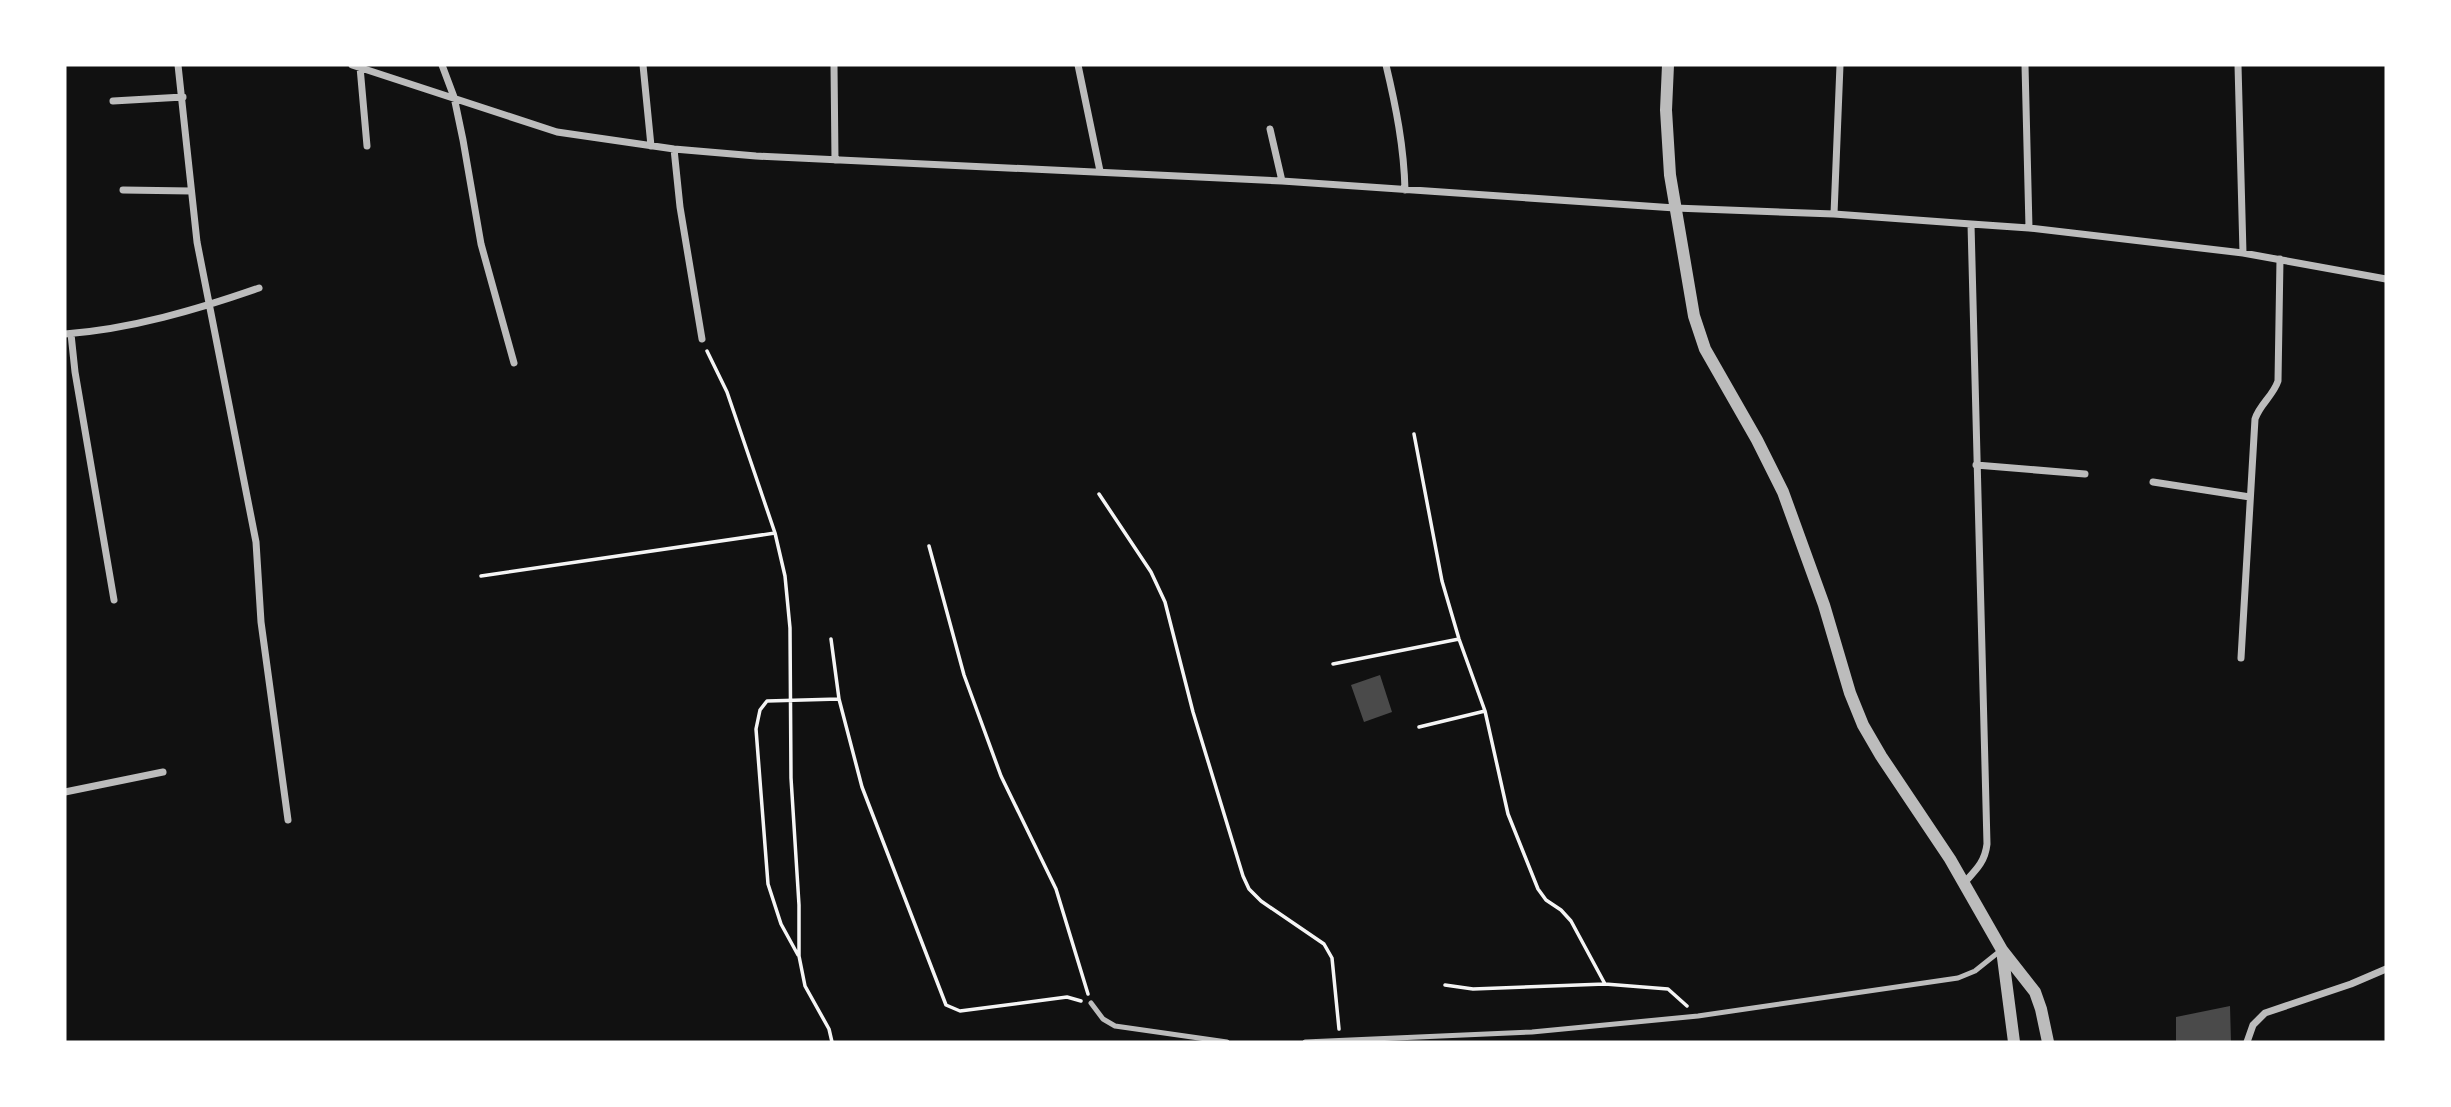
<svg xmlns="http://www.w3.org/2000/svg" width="2451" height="1107" font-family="'Titillium Web',sans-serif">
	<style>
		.building { fill: #4a4a4a }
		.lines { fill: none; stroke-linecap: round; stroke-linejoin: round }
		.path { stroke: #f5f5f5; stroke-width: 3.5 }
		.service { stroke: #bcbcbc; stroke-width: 5 }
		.minor { stroke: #bcbcbc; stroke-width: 7 }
		.tertiary { stroke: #bcbcbc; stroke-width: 12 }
	</style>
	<rect width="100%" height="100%" fill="#111"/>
	<path class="building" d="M1380 675 1392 712 1364 722 1351 685Z
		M2230 1006 2231 1042H2176V1017Z"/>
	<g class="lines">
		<path class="path" d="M707 351 727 392 775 533 785 576 790 628 791 778 799 905V956L805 986 829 1029 832 1042
			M1414 434 1442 581 1459 639 1485 711 1508 814 1538 889 1546 900 1561 910 1571 921 1605 984
			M1099 494 1151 572 1165 602 1193 712 1243 876 1249 889 1261 901 1324 944 1332 958 1339 1029
			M929 546 964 675 1001 776 1056 889 1088 994
			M481 576 775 533
			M831 639 839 699 862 787 946 1005 960 1011 1067 997 1081 1001
			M1333 664 1459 639
			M1419 727 1485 711
			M798 955 781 924 768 884 756 729 760 710 767 701 839 699
			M1445 985 1473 989 1605 984 1668 989 1687 1006"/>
		<path class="service" d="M1091 1003 1103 1019 1115 1026 1227 1042
			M1305 1042 1532 1032 1698 1016 1958 978 1975 971 2000 951"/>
		<path class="minor" d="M178 65 197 242 256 542 261 622 288 820
			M352 65 557 132 674 149 756 156 1282 181 1675 208 1834 214 1971 224 2029 228 2243 253 2386 279
			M442 65 454 97 463 140 481 244 514 363
			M643 65 651 146
			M834 65 835 160
			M1078 65 1100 171
			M1386 65C1396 107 1404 147 1405 190
			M2025 65 2029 228
			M2238 65 2243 253
			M360 67 367 146
			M113 101 183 97
			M1270 129 1282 181
			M674 149 680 207 702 339
			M123 190 191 191
			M1834 214 1840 65
			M65 334C131 329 196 310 259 288
			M71 334 75 372 114 600
			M1976 465 2085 474
			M2153 482 2250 497
			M2241 658 2255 419C2260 404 2273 396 2278 381L2280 259
			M65 792 163 772
			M1964 883C1976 870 1985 862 1987 844L1971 224
			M2247 1042 2253 1025 2265 1013 2351 984 2386 969"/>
		<path class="tertiary" d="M1668 65 1666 110 1670 175 1694 316 1705 349 1757 440 1783 492 1824 605 1850 693 1863 725 1881 756 1950 859 2002 950 2035 992 2041 1009 2048 1042
			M2002 950 2014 1042"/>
	</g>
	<rect width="2451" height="1107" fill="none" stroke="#ffffff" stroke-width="133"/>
</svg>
